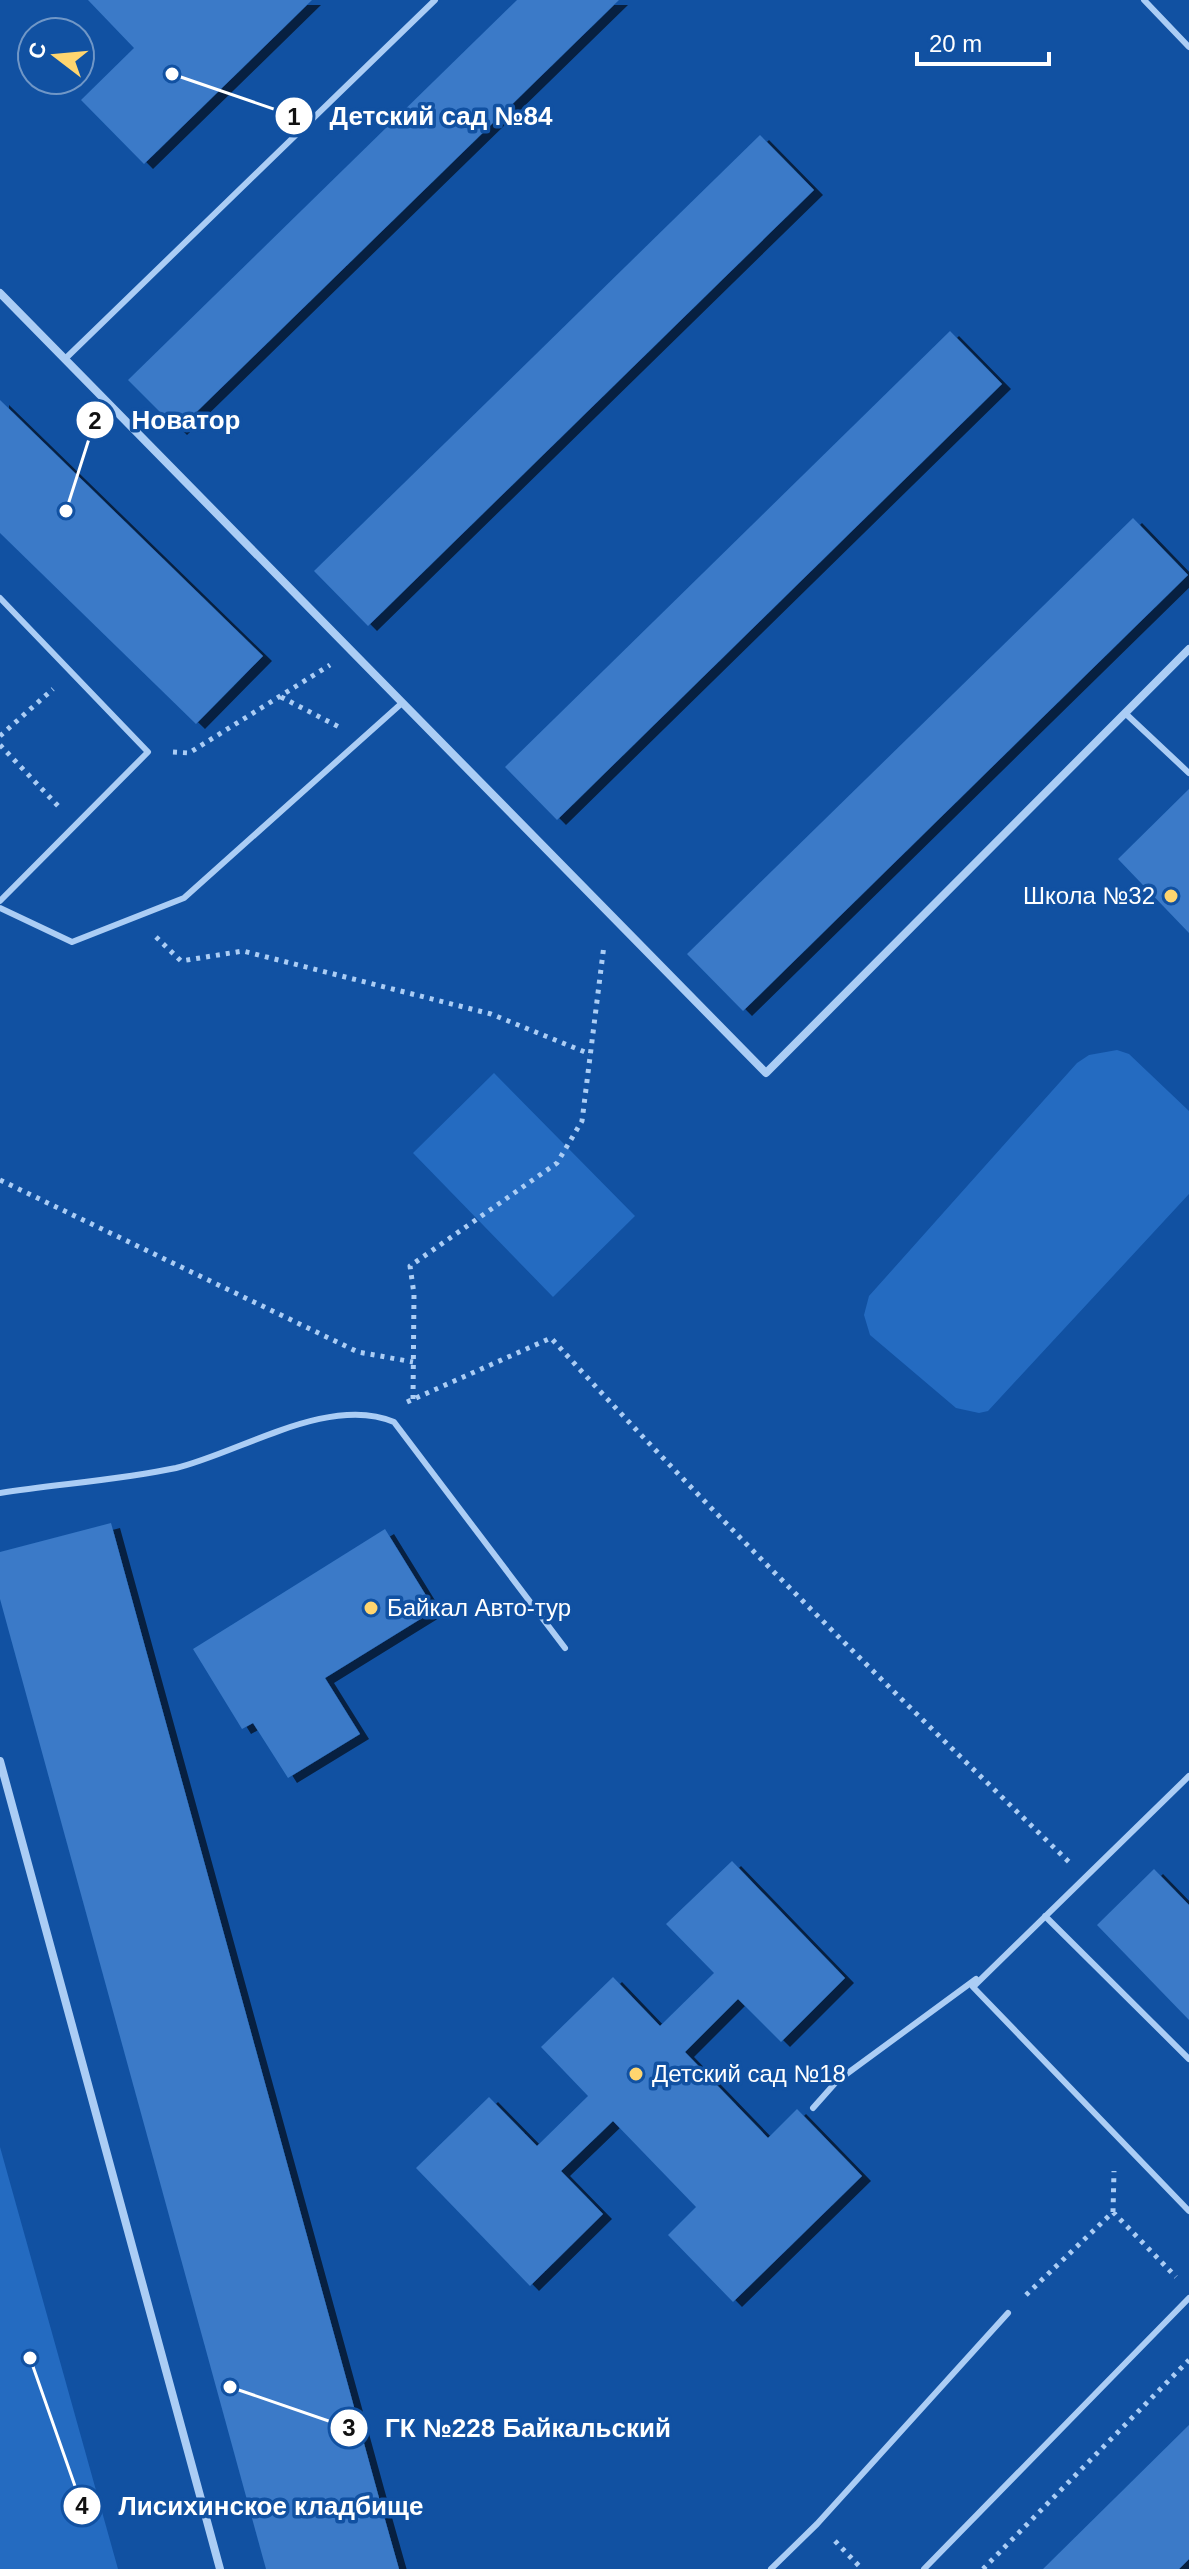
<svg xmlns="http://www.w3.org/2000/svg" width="1189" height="2569" font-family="Arial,sans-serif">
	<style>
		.green { fill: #246bc1 }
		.building { fill: #3a7ac8; filter: url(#shadow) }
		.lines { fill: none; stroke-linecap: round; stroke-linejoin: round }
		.path { stroke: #abcdf5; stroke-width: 5; stroke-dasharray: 4 6; stroke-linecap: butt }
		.service { stroke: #abcdf5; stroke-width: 6 }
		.minor { stroke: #abcdf5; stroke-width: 8 }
		.poi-dot { fill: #ffd56f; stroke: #1151a2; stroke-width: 3 }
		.labels { text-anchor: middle; stroke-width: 7; stroke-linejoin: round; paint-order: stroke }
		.poi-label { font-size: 24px; fill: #fff; stroke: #1151a2; text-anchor: start }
		.leader { fill: none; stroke: #fff; stroke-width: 3 }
		.callout-dot { fill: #fff; stroke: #1151a2; stroke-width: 3 }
		.mark-label { font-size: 24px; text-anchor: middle; font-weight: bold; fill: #111 }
		.callout-label { font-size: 26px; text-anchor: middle; font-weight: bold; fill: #fff; stroke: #1151a2; stroke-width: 7; stroke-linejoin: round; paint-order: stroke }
	</style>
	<defs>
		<filter id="shadow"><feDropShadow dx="9" dy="5" stdDeviation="0" flood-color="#0009"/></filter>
	</defs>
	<rect width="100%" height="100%" fill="#1151a2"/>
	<path class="green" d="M1117 1050 1129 1054 1189 1111V1194L988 1411 979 1413 956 1408 870 1335 864 1315 869 1296 1077 1063 1089 1055Z
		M494 1073 635 1216 553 1297 413 1153Z
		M0 2147 118 2569H0Z"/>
	<path class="building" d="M88 0H312L144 164 81 100 134 48Z
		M517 0H619L178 430 128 380Z
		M760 135 814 190 368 626 314 571Z
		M950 331 1002 384 557 820 505 767Z
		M0 400 263 656 196 724 0 533Z
		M1133 518 1188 575 743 1011 687 954Z
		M1189 789V933L1118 859Z
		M111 1523 384 2516 399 2569H266L261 2551 0 1599V1552Z
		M385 1529 435 1610 325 1678 360 1734 288 1778 253 1723 242 1729 193 1649Z
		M732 1861 845 1978 781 2042 738 1999 685 2052 768 2138 797 2109 862 2176 733 2302 668 2235 696 2207 613 2121 561 2171 603 2214 530 2286 416 2168 489 2097 537 2146 588 2096 541 2047 613 1977 660 2026 714 1973 666 1924Z
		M1154 1869 1189 1905V2020L1097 1925Z
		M1189 2425V2559L1179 2569H1043Z"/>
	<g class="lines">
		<path class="path" d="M281 697 339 727
			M0 736 53 689
			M0 745 60 808
			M173 752 189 753 330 665
			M156 937 181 961 243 951 491 1014 590 1054
			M0 1180 358 1352 413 1362
			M413 1399 414 1294 410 1266 557 1163 582 1121 604 945
			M407 1402 551 1338C717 1520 892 1691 1069 1862
			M1113 2212 1176 2277
			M1026 2295 1113 2212 1114 2171
			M835 2541 862 2569
			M983 2569 1189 2360"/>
		<path class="service" d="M1144 0 1189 47
			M65 359 435 0
			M0 598 148 752 0 901
			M1125 713 1189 773
			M0 908 72 942 184 898 402 703
			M0 1493C58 1484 119 1480 176 1468 239 1453 330 1394 394 1422L565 1648
			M1189 1776 973 1987 1189 2211
			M1045 1916 1189 2059
			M813 2108 837 2081 976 1979
			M771 2569 817 2524 1008 2313
			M924 2569 1189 2298"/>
		<path class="minor" d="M0 293 766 1073 1189 649
			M0 1761 220 2569"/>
	</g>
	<g class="poi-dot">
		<circle cx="1171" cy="896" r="8"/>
		<circle cx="371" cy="1608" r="8"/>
		<circle cx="636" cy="2074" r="8"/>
	</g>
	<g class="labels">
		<g class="poi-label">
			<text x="1155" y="904" text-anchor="end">Школа №32</text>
			<text x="387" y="1616">Байкал Авто-тур</text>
			<text x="652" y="2082">Детский сад №18</text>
		</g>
	</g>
	<path class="leader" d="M172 74L294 116M66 511L95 420M230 2387L349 2428M30 2358L82 2506"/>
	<g class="callout-dot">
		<circle cx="172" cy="74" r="8"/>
		<circle cx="66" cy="511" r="8"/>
		<circle cx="230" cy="2387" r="8"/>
		<circle cx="30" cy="2358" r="8"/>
		<circle cx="294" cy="116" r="20"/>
		<circle cx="95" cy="420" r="20"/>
		<circle cx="349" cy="2428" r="20"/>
		<circle cx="82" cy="2506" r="20"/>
	</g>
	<g class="mark-label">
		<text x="294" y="125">1</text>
		<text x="95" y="429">2</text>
		<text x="349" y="2436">3</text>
		<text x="82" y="2514">4</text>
	</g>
	<g class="callout-label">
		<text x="441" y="125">Детский сад №84</text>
		<text x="186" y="429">Новатор</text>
		<text x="528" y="2437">ГК №228 Байкальский</text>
		<text x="271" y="2515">Лисихинское кладбище</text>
	</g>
	<g transform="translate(56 56) rotate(286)"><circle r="38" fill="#1151a2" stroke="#7097c7" stroke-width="2"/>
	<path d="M0-6L14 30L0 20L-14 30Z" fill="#ffd56f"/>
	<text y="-12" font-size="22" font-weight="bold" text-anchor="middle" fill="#ffffff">С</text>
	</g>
	<path d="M917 52v12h132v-12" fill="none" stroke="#ffffff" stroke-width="4"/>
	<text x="929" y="52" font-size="24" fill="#ffffff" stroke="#1151a2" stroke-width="6" paint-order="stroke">20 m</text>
</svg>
